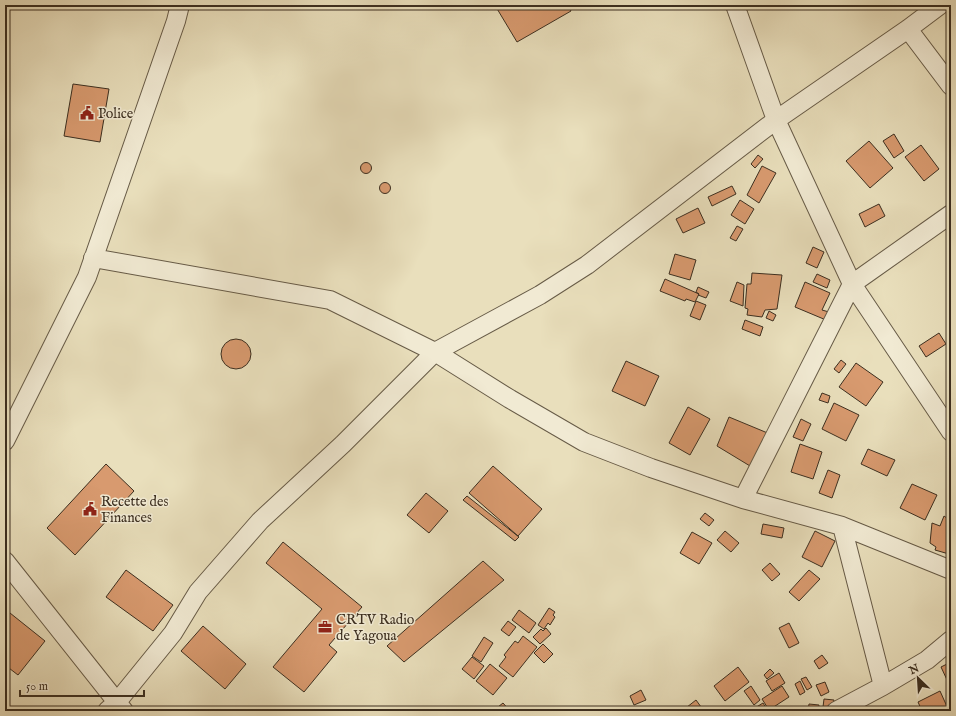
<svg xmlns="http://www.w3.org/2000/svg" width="956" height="716" font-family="'IM FELL English',serif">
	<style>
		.building { fill: #d89a6f; stroke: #3c2f20 }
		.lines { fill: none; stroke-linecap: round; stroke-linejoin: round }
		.minor-casing { stroke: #675b47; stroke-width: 20 }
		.minor { stroke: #f1ead3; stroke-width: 18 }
		.labels { text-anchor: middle; stroke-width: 3; stroke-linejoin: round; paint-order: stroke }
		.poi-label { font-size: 14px; fill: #3c2f20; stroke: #f1ead3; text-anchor: start }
	</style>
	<rect width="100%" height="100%" fill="#e9dfbc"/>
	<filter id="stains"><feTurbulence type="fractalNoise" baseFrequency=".005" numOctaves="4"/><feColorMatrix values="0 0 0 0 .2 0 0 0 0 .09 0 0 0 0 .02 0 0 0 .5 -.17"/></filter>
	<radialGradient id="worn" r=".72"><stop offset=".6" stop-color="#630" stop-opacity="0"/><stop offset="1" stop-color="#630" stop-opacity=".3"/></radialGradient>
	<path class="building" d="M499 5H568L571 11 517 42 496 7Z
		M73 84 109 89 100 142 64 136Z
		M894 134 904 151 894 158 883 141Z
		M869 141 893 168 870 188 846 161Z
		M921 145 939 169 924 181 905 157Z
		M758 155 763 159 755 168 751 164Z
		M360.5 168a5.5 5.5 0 1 1 11 0a5.5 5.5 0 1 1-11 0Z
		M762 166 776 173 759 203 747 195Z
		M379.5 188a5.5 5.5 0 1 1 11 0a5.5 5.5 0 1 1-11 0Z
		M732 186 736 194 712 206 708 197Z
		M740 200 754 209 745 224 731 215Z
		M879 204 885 216 865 227 859 214Z
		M698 208 705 223 683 233 676 219Z
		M737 226 743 229 736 241 730 238Z
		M813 247 824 252 817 268 806 263Z
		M675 254 696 260 690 280 669 274Z
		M951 268V282L949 281 947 275V272Z
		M752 273 782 275 777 309 765 310 762 317 747 315 748 309 745 308 747 284H751Z
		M817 274 830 280 827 288 813 282Z
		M665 279 699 294 695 302 686 299 685 301 660 291Z
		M737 282 744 285 743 306 730 301Z
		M805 282 830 293 822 310 829 312 826 320 795 307Z
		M698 287 709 292 706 298 698 295 699 294 696 292Z
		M696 301 706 305 700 320 690 316Z
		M769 311 776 315 773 321 766 318Z
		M745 320 763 327 760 336 742 329Z
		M939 333 946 344 926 357 919 346Z
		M221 354a15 15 0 1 1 30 0a15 15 0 1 1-30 0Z
		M841 360 846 364 839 373 834 369Z
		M626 361 659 376 645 406 612 391Z
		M856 363 883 382 866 406 839 387Z
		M822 393 830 396 828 403 819 400Z
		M834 403 859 415 846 441 822 429Z
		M688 407 710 419 690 455 669 443Z
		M729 417 770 434 755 469 717 446Z
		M801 419 811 424 803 441 793 437Z
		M800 444 822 452 813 479 791 472Z
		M868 449 895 460 887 476 861 464Z
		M106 464 134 491 75 555 47 528Z
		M493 466 542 509 518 536 469 493Z
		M828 470 840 475 832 498 819 493Z
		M912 484 937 495 925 520 900 508Z
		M426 493 448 511 429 533 407 515Z
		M467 496 519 537 515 541 463 500Z
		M705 513 714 520 709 526 700 519Z
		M944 516 951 521V549L949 554 935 550 936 547 930 543 932 523 940 526Z
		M763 524 784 528 782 538 761 534Z
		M725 531 739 543 731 552 717 540Z
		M815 531 835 541 822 567 802 557Z
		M692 532 712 543 699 564 680 553Z
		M283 542 362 607 329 645 337 652 304 692 273 667 322 609 266 563Z
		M483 561 504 580 404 662 387 646Z
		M770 563 780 574 772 581 762 570Z
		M126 570 173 605 153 631 106 597Z
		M809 570 820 579 799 601 789 592Z
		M549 608 555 612 553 615 555 617 550 625 548 623 544 629 538 625Z
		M5 609 45 641 18 675 5 665Z
		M519 610 536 623 529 633 512 620Z
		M508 621 516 627 509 636 501 630Z
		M789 623 799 643 789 648 779 628Z
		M203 626 246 664 225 689 181 651Z
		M546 628 551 634 540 644 533 637 541 629 543 631Z
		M523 636 537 647 513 677 499 666 506 657 504 655 515 641 518 643Z
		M484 637 493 643 481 662 472 656Z
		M543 644 553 654 544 663 534 653Z
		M822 655 828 663 819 669 814 661Z
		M472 657 484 666 474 679 462 669Z
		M951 662V681L948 682 941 667Z
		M490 664 507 678 493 695 476 681Z
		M738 667 749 682 725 701 714 686Z
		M770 669 774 673 767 679 764 675Z
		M779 673 785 683 772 691 766 681Z
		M806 677 812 687 807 690 801 679Z
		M800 681 805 692 800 695 795 684Z
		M825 682 829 692 821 696 816 685Z
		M751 686 760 700 754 705 744 691Z
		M782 686 789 697 769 710 762 699Z
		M641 690 646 700 634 705 630 696Z
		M940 691 949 711H922L918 702Z
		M824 699 834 700 833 708 823 707Z
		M696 700 704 711H682Z
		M503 703 510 711H493Z
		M763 703 768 711H750Z
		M809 704 819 705 818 711H808Z"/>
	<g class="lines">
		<g class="minor-casing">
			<path id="minor" d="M735 5 776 120 852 284 951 432
				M908 29 951 86
				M93 258 330 300 435 352 510 399 584 442 651 468 743 499 842 526 951 570
				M5 441 87 277 176 21 180 5
				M743 499 852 284 951 214
				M842 526 883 686
				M5 561 124 711
				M107 711 117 702 173 633 198 592 260 521 343 444 435 352 540 295 587 265 776 120 908 29 940 5
				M836 711 883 686 927 660 951 640"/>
		</g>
		<use href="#minor" class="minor"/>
	</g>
	<defs>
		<g id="civic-bare" transform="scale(1.08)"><path d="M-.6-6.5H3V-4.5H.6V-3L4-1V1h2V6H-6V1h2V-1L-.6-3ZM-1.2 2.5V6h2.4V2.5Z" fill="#8f2418" stroke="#f1ead3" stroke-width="2.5" paint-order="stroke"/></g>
		<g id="office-bare" transform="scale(1.08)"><path d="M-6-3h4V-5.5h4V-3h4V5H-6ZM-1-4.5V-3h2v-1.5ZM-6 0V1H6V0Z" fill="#8f2418" stroke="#f1ead3" stroke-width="2.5" paint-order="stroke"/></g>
	</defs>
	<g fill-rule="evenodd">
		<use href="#civic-bare" x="87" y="113"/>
		<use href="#civic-bare" x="90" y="509"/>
		<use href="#office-bare" x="325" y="627"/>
	</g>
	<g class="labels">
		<g class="poi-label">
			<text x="98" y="118">Police</text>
			<text x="101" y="506">Recette des<tspan x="101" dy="16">Finances</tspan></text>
			<text x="336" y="624">CRTV Radio<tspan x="336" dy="16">de Yagoua</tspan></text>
		</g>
	</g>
	<rect width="956" height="716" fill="none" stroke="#e9dfbc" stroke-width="20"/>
	<rect x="6" y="6" width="944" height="704" fill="none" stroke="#3c2f20" stroke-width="2"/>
	<rect x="10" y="10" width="936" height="696" fill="none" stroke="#3c2f20"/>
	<g transform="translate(918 678) rotate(335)" stroke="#f1ead3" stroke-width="3" paint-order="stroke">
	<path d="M0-3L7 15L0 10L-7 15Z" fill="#3c2f20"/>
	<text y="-6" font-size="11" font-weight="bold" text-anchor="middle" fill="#3c2f20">N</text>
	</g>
	<path d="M20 690v6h124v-6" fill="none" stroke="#3c2f20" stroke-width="2"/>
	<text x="26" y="690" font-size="12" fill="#3c2f20" stroke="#f1ead3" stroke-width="3" paint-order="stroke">50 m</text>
	<rect width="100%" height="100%" filter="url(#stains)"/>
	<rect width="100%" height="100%" fill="url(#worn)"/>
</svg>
